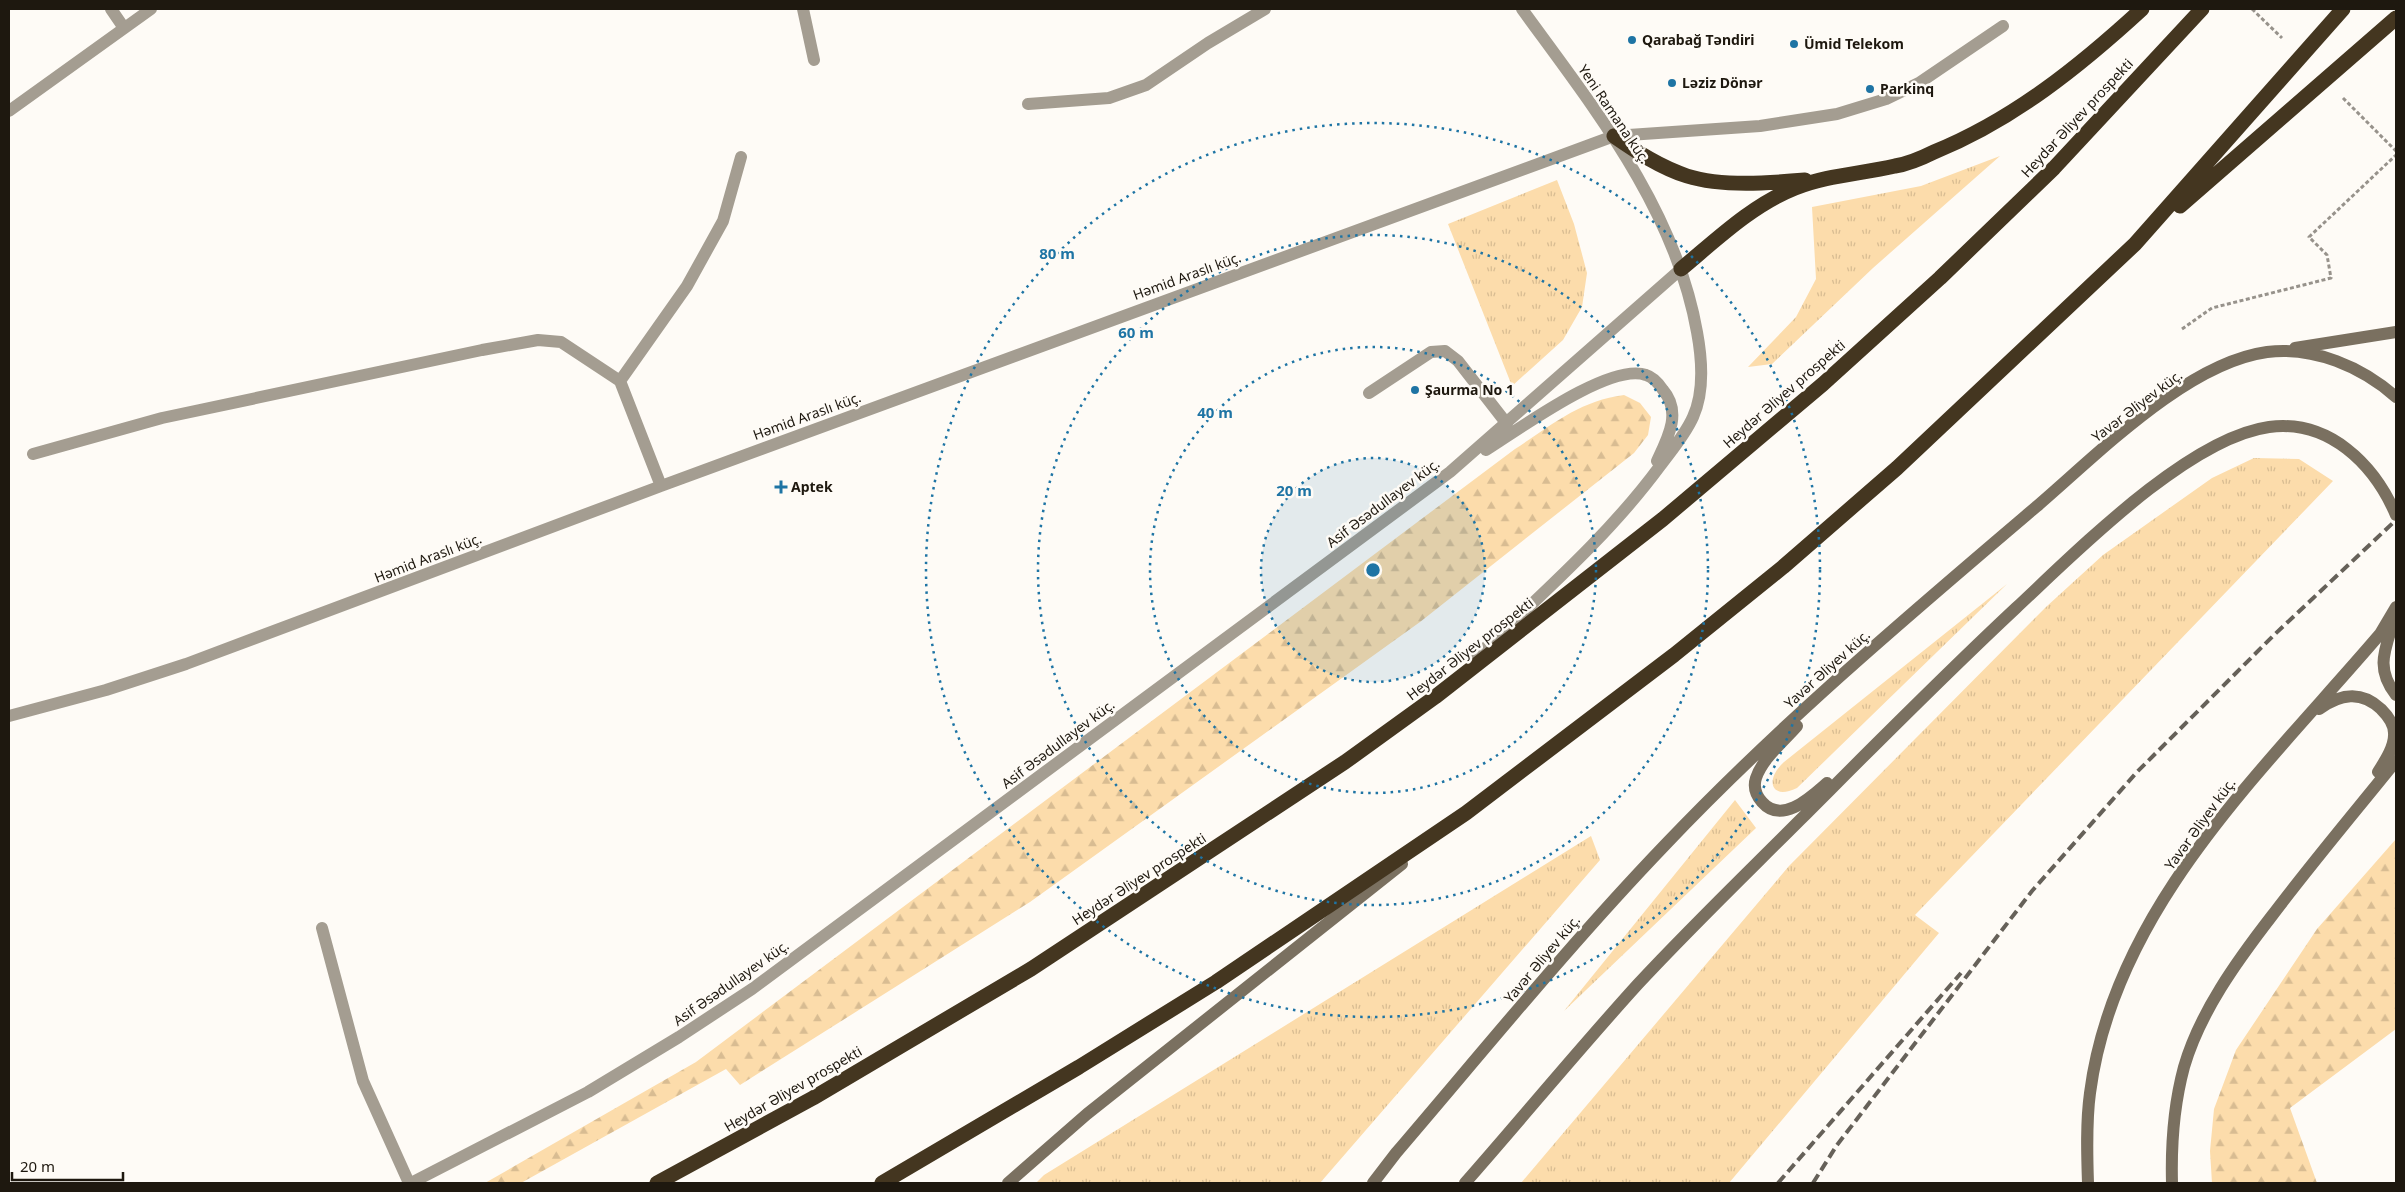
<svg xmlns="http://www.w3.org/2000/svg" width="2405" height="1192" font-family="'Noto Sans',sans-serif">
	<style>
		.grass { fill: url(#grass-tufts) }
		.forest { fill: url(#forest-firs) }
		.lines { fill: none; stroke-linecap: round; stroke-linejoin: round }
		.path { stroke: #97928b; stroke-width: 3; stroke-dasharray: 4 2.5; stroke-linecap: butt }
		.service { stroke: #a49d91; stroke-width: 12 }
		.minor { stroke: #a49d91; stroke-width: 12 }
		.tertiary { stroke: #a49d91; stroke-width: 12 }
		.secondary { stroke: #7a7060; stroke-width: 12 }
		.motorway { stroke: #443620; stroke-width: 15 }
		.rail { stroke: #666159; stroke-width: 4; stroke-dasharray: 10 5; stroke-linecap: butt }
		.ring { fill: none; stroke: #1e74a4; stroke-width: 2.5; stroke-dasharray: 2.5 5 }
		.poi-dot { fill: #1e74a4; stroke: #fefbf6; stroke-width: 2 }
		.labels { text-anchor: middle; stroke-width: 5; stroke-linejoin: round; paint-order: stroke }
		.poi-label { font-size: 14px; font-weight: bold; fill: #1e180f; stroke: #fefbf6; text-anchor: start }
		.street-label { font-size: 14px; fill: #1e180f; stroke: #fefbf6 }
		.centre { fill: #1e74a4; stroke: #fefbf6; stroke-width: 2.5 }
		.ring-label { font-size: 15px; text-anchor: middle; font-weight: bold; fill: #1e74a4; stroke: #fefbf6; stroke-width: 5; stroke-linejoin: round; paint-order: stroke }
	</style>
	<defs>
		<pattern id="grass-tufts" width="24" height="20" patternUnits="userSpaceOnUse" patternTransform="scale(1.25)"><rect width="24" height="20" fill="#fcdcab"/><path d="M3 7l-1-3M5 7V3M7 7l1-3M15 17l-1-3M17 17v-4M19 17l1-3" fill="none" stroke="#d8bc92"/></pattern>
		<pattern id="forest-firs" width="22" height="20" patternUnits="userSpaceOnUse" patternTransform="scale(1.25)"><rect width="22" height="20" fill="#fcdcab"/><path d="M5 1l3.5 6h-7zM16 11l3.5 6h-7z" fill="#d8bc92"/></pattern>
	</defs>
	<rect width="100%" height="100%" fill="#fefbf6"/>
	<path class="grass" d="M2000 156 1873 268 1772 364 1748 367 1796 317 1816 279 1812 207 1921 186Z
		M1557 180 1574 224 1587 273 1582 307 1563 340 1512 386 1448 224Z
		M2254 458 2299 459 2333 481 1915 915 1939 933 1729 1183H1521L1789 866 2046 607 2103 555 2212 478Z
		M2007 584 1797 788C1770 801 1765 779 1784 762Z
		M1735 800 1756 828 1564 1011Z
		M1591 836 1600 860 1320 1183H1036L1044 1175Z"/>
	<path class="forest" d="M1624 395 1640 403 1651 417 1648 435 1634 453 1420 622 1030 902 740 1085 726 1069 521 1183H485L696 1062 1515 449C1552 425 1579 401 1624 395Z
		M2396 839V1029L2290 1108 2317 1183H2212L2210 1151 2214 1109 2236 1050 2317 929Z"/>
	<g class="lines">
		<path class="path" d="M2252 9 2282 38
			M2343 98 2396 151
			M2182 329 2212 308 2331 278 2327 255 2309 237 2396 155"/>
		<path class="service" d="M1614 136 1760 126 1837 114 1886 99 1919 83 2003 26
			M1369 393 1431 352 1445 351 1458 361 1507 424
			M322 928 363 1081 409 1183"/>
		<path class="minor" d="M111 9 124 28
			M803 9 814 60
			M1028 104 1109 98 1146 85 1208 43 1265 9
			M9 111 151 9
			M620 381 687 286 723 221 741 157
			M33 454 162 418 482 350 538 340 561 342 620 381 661 486
			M9 716 106 690 186 664 661 486 1614 136"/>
		<path class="tertiary" d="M1486 450C1518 430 1610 362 1646 375 1653 377 1659 384 1663 390 1682 412 1668 438 1657 461
			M1474 659C1538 597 1607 538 1660 466 1671 451 1685 435 1693 417 1705 391 1702 359 1697 332 1675 208 1594 108 1522 9
			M411 1183 588 1092 679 1037 752 989 1450 472 1681 269"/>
		<path class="secondary" d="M2295 348 2396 332
			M2395 617C2386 648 2374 667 2396 695
			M2319 709C2340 694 2361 690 2381 709 2387 715 2394 724 2394 733 2395 746 2385 761 2378 772
			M1797 726C1784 741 1762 759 1756 778 1753 787 1756 795 1762 802 1782 825 1811 797 1827 783
			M1008 1183 1087 1114 1402 864
			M1373 1183 1396 1153C1485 1049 1571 943 1665 845 1780 724 1909 615 2036 507 2097 455 2186 363 2267 352 2314 346 2362 367 2396 397
			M1465 1183C1523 1117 1579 1049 1638 984 1690 928 1746 874 1800 820 1872 748 1942 677 2016 608 2075 553 2188 438 2269 427 2329 419 2374 464 2396 515
			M2088 1183C2087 1154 2086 1122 2090 1093 2114 907 2265 769 2380 634L2396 607
			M2172 1183C2171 1145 2174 1104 2184 1067 2200 1012 2237 961 2271 917 2311 864 2354 813 2396 761"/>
		<path class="motorway" d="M1614 136C1637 152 1660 167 1687 176 1722 187 1770 183 1805 180
			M2180 206 2396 18
			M1681 269C1716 240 1752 205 1795 188 1827 175 1861 174 1895 166 1908 164 1922 158 1934 152 2013 120 2080 66 2142 9
			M657 1183 813 1098 1031 969 1345 762 1435 697 1663 519 1823 384 1940 278 2054 168 2202 9
			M882 1183 1079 1067 1216 982 1466 813 1674 655 1783 567 1897 468 2135 244 2343 9"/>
		<path class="rail" d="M1778 1183 1961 973
			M1813 1183 1837 1145 2032 891 2137 772 2274 635 2396 520"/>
	</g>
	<circle cx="1373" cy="570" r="112" fill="#1e74a4" fill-opacity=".12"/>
	<g class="ring">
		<circle cx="1373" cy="570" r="112"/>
		<circle cx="1373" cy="570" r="223"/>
		<circle cx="1373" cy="570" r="335"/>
		<circle cx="1373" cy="570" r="447"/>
	</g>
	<g class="poi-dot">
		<circle cx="1632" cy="40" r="5"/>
		<circle cx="1794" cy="44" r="5"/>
		<circle cx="1672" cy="83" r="5"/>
		<circle cx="1870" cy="89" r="5"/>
		<circle cx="1415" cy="390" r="5"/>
		<path d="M778.5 479.5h5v5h5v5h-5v5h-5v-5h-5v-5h5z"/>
	</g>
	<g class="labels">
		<g class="poi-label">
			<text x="1642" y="45">Qarabağ Təndiri</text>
			<text x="1804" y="49">Ümid Telekom</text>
			<text x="1682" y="88">Ləziz Dönər</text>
			<text x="1880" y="94">Parkinq</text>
			<text x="1425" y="395">Şaurma No 1</text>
			<text x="791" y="492">Aptek</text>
		</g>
		<g class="street-label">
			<text transform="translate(1614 114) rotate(56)" y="5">Yeni Ramana küç.</text>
			<text transform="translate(2077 118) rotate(-47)" y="5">Heydər Əliyev prospekti</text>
			<text transform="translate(1187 276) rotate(-20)" y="5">Həmid Araslı küç.</text>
			<text transform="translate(1784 394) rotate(-41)" y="5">Heydər Əliyev prospekti</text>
			<text transform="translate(2137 406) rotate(-37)" y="5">Yavər Əliyev küç.</text>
			<text transform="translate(807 416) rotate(-20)" y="5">Həmid Araslı küç.</text>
			<text transform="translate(1383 503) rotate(-37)" y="5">Asif Əsədullayev küç.</text>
			<text transform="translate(428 558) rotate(-21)" y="5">Həmid Araslı küç.</text>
			<text transform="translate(1470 649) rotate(-38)" y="5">Heydər Əliyev prospekti</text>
			<text transform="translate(1827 669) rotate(-42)" y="5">Yavər Əliyev küç.</text>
			<text transform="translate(1058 744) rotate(-37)" y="5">Asif Əsədullayev küç.</text>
			<text transform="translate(2200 824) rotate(-54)" y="5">Yavər Əliyev küç.</text>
			<text transform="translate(1139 879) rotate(-33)" y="5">Heydər Əliyev prospekti</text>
			<text transform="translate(1542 959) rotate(-50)" y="5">Yavər Əliyev küç.</text>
			<text transform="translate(731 983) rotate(-35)" y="5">Asif Əsədullayev küç.</text>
			<text transform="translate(793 1089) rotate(-30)" y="5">Heydər Əliyev prospekti</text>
		</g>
	</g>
	<circle cx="1373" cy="570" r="8" class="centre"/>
	<g class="ring-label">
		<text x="1057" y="259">80 m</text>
		<text x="1136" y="338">60 m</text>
		<text x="1215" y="418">40 m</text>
		<text x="1294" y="496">20 m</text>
	</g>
	<rect width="2405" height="1192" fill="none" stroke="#1e180f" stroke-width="20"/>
	<path d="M12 1172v8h111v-8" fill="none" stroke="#1e180f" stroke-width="2.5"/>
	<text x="20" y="1172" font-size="15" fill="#1e180f" stroke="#fefbf6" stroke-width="4" paint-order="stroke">20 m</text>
</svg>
